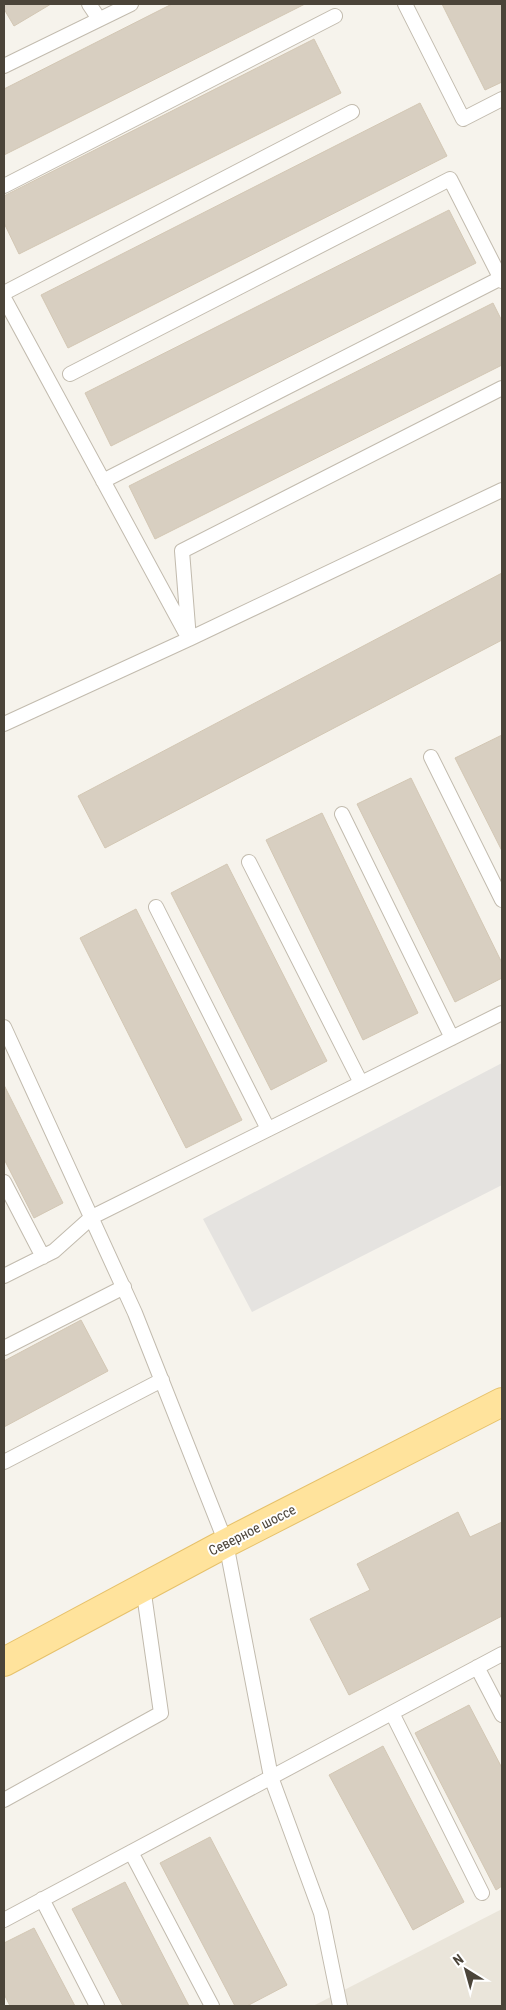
<svg xmlns="http://www.w3.org/2000/svg" width="506" height="2010" font-family="'Roboto Condensed',sans-serif">
	<style>
		.residential { fill: #eae5da }
		.parking { fill: #e5e3e0 }
		.building { fill: #d8cfc1; stroke: #d3c7b4 }
		.lines { fill: none; stroke-linecap: round; stroke-linejoin: round }
		.service-casing { stroke: #c2bbae; stroke-width: 16 }
		.primary-casing { stroke: #e6c16a; stroke-width: 30 }
		.service { stroke: #fff; stroke-width: 14 }
		.primary { stroke: #ffe39c; stroke-width: 28 }
		.labels { text-anchor: middle; stroke-width: 4; stroke-linejoin: round; paint-order: stroke }
		.street-label { font-size: 14px; fill: #4b4439; stroke: #fff }
	</style>
	<rect width="100%" height="100%" fill="#f6f3ec"/>
	<path class="residential" d="M502 1909V2006H313Z"/>
	<path class="parking" d="M502 1063V1185L252 1312 203 1219Z"/>
	<path class="building" d="M4 4H51L14 26 4 9Z
		M172 4H305L4 155V89Z
		M442 4H502V82L485 90Z
		M314 39 341 93 19 254 4 223V196Z
		M420 103 447 156 68 348 41 295Z
		M449 210 476 263 111 446 85 393Z
		M493 303 502 321V365L155 539 129 486Z
		M502 573V640L105 848 78 796Z
		M502 735V851L455 758Z
		M411 778 502 963V978L455 1002 357 804Z
		M322 813 418 1013 363 1040 266 840Z
		M227 864 327 1061 271 1090 171 893Z
		M136 909 242 1120 186 1148 80 938Z
		M4 1085 63 1203 34 1218 4 1159Z
		M81 1320 108 1371 4 1427V1361Z
		M458 1512 470 1537 502 1522V1616L349 1695 310 1619 370 1590 357 1564Z
		M469 1705 502 1768V1886L496 1890 415 1733Z
		M383 1746 464 1902 413 1930 329 1775Z
		M210 1837 287 1985 247 2006H235L160 1863Z
		M125 1882 189 2006H123L72 1909Z
		M34 1928 75 2006H10L4 1994V1943Z"/>
	<g class="lines">
		<g class="service-casing">
			<path id="service" d="M89 4 99 19
				M405 4 463 119 502 99
				M4 66 131 4
				M4 186 335 16
				M4 293 352 112
				M4 298 189 639 502 490
				M70 374 450 179 502 281
				M103 481 501 278
				M4 724 189 639 182 551 502 388
				M431 757 502 900
				M342 814 452 1038
				M249 862 361 1083
				M156 907 268 1129
				M4 1027 135 1313 226 1543 271 1777 321 1913 340 2006
				M4 1182 43 1257
				M4 1276 54 1251 92 1217 502 1013
				M4 1348 124 1287
				M4 1462 162 1380
				M477 1667 502 1715
				M392 1713 482 1893
				M4 1800 161 1713 143 1587
				M131 1852 212 2006
				M42 1899 97 2006
				M4 1920 502 1654"/>
		</g>
		<g class="primary-casing">
			<path id="primary" d="M4 1662 226 1543 502 1402"/>
		</g>
		<use href="#service" class="service"/>
		<use href="#primary" class="primary"/>
	</g>
	<g class="labels">
		<g class="street-label">
			<text transform="translate(252 1530) rotate(-27)" y="5">Северное шоссе</text>
		</g>
	</g>
	<rect width="506" height="2010" fill="none" stroke="#4b4439" stroke-width="10"/>
	<g transform="translate(466 1970) rotate(323)" stroke="#ffffff" stroke-width="4" paint-order="stroke">
	<path d="M0-4L9 19L0 12L-9 19Z" fill="#4b4439"/>
	<text y="-8" font-size="14" font-weight="bold" text-anchor="middle" fill="#4b4439">N</text>
	</g>
</svg>
